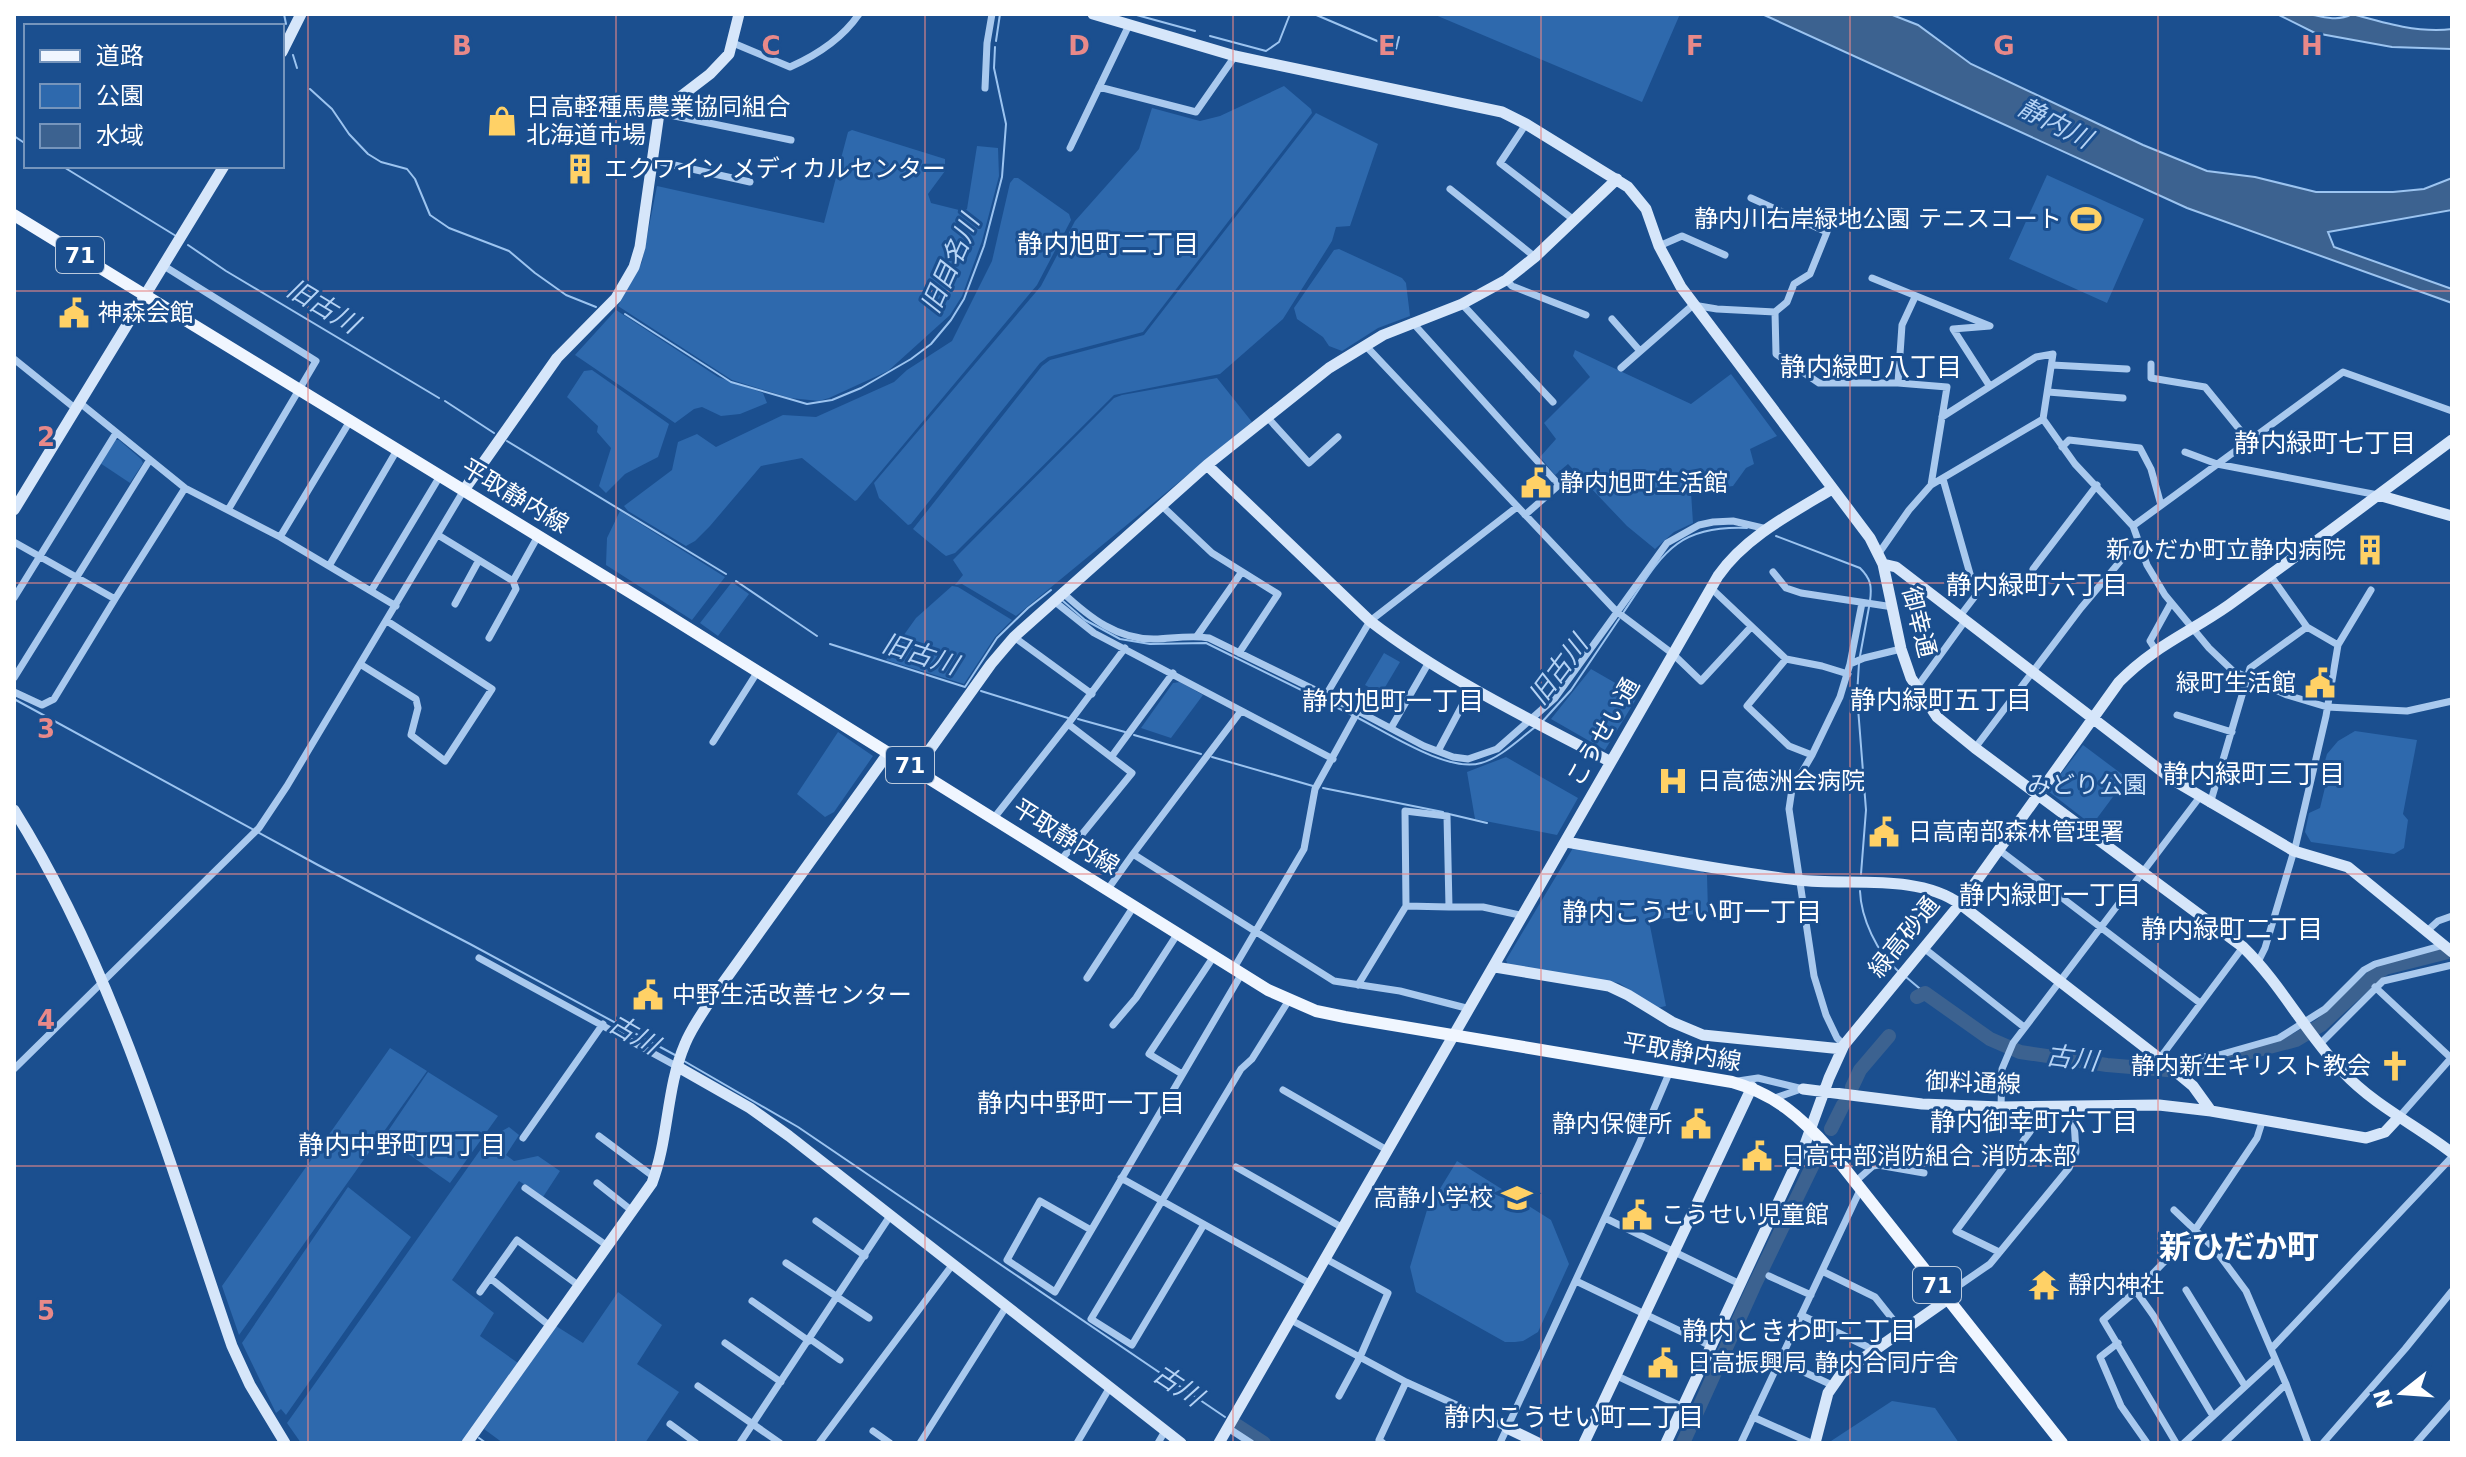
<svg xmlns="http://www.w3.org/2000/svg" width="2466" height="1457" font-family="'DejaVu Sans','Noto Sans JP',sans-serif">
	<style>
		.green { fill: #2e69ad }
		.water { fill: #3c6290; stroke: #9cc4f0; stroke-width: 2 }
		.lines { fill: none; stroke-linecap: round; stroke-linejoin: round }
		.stream { stroke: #9cc4f0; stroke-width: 2 }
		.river { stroke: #3c6290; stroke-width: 14 }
		.street { stroke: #a9c9ee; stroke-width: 7 }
		.secondary { stroke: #d6e6fa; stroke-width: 11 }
		.primary { stroke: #f0f6ff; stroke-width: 12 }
		.grid { fill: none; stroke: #e88989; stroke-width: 2; stroke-opacity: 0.55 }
		.labels { text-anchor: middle; stroke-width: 6; stroke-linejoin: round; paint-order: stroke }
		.shield { fill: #1b4f8f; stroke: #bbcadd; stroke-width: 2 }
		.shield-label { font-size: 22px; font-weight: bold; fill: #fff }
		.poi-label { font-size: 24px; fill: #fff; stroke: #1b4f8f; text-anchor: start }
		.street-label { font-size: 24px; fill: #fff; stroke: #1b4f8f }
		.park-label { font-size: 24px; fill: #cfe3fa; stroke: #1b4f8f }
		.water-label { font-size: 26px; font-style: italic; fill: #b5d3f5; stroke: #1b4f8f }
		.neighbourhood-label { font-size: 26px; fill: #fff; stroke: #1b4f8f }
		.district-label { font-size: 32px; font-weight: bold; fill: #fff; stroke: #1b4f8f }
		.grid-label { font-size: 26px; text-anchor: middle; font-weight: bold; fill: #e88989; stroke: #1b4f8f; stroke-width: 6; stroke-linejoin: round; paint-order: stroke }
	</style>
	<rect width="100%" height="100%" fill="#1b4f8f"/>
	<path class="green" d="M1433 14H1680L1642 102Z
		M1284 86 1311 109 1312 113 1143 332 1048 357 1040 363 911 524 908 525 879 498 874 483 1041 286 1075 221 1139 149 1152 108 1200 121 1220 116Z
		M1316 113 1378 144 1350 226 1336 227 1332 241 1283 319 1220 374 1114 395 955 553 946 556 942 553 913 529 1042 366 1050 360 1144 335Z
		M852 130 945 159V171L928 194 931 203 963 211 967 209 977 146 998 148 999 176 982 241 962 296 950 315 888 371 829 398 819 401 790 398 732 380 618 306 642 262 657 186 824 223 848 132Z
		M2047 175 2144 219 2107 303 2009 259Z
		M1014 178H1018L1069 214 1071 220 1037 285 857 500 855 501 802 458 761 466 710 526 695 541 686 546 628 511 624 506 672 470 678 442 697 434 716 447 783 415 816 417 894 382 907 370 952 341 992 261 1010 183Z
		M1339 249 1402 278 1406 283 1410 316 1378 328 1342 351 1329 346 1323 337 1297 319 1294 308 1334 250Z
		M616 310 718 377 763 393 767 403 740 414 721 416 702 407 694 409 675 423 575 355Z
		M1575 350 1691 404 1731 374 1777 436 1750 449 1754 464 1746 468 1733 486 1691 492 1693 523 1674 532 1655 549 1627 526 1568 464 1555 475 1540 457 1556 439 1544 423 1590 377 1573 356Z
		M592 370 669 424 658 457 625 474 606 493 599 486 611 448 597 432 598 426 567 397 584 371Z
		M1217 378 1252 422 1016 616 962 584 955 585 963 575 953 560 1114 398 1122 395Z
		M114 440H119L141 459 143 463 130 483 100 463Z
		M620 511 725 577 692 620 606 565 607 538Z
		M732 582 749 594 718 636 700 623Z
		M952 586 958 587 1012 620 995 637 964 684 886 660 916 618Z
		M1384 653 1400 662 1381 694 1365 685Z
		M1591 669 1638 696 1605 750 1551 719Z
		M1180 682 1203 695 1171 738 1141 728 1173 683Z
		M2355 731 2417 740 2403 814 2408 820 2404 848 2394 854 2311 842 2305 832 2309 813 2320 808 2328 775 2325 761 2327 754 2338 741Z
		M838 732 873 756 834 812 825 817 797 794Z
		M2083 745 2127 778 2092 825 2048 791Z
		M1506 757 1578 798 1557 835 1475 819 1467 772Z
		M1573 848 1702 871 1707 875 1708 912 1649 921 1666 1006 1657 1008 1619 983 1508 965 1506 960Z
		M390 1048 427 1071 239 1335 222 1286Z
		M428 1072 498 1116 450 1183 384 1137Z
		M509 1127 519 1135 506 1155 514 1161 538 1156 560 1171 543 1197 519 1181 452 1280 494 1313 480 1336 518 1363 462 1443H301L287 1423 488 1139Z
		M1457 1161 1551 1220 1569 1264 1538 1332 1523 1341 1515 1342H1505L1416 1292 1410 1267 1427 1210Z
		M348 1187 411 1237 286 1415 281 1409 276 1413 242 1343Z
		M618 1292 662 1325 637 1364 679 1392 645 1443H503L484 1429 556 1326 583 1343Z
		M1892 1401 1935 1408 1959 1443H1828Z"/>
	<path class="water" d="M1762 14H1890L1918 25 1971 64 2143 145 2207 171 2255 177 2316 192H2393L2424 189 2452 178V210L2328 232 2334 247 2452 289V303L2187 208Z
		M2277 14C2287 14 2296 13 2305 14 2322 15 2335 23 2352 14 2384 23 2418 33 2452 29V49L2392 47 2315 33Z"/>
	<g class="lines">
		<path class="stream" d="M284 14 286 24
			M1133 14 1195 31
			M1314 14 1396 49 1399 37
			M1210 36 1266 51 1279 42 1290 14
			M996 41 1000 14
			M293 55 297 68
			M310 89 332 109 349 134 368 154 381 162 407 169 415 179 430 215 449 228 509 251 535 273 566 295 596 307
			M14 136 26 144
			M62 166 176 236
			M188 245 226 271 439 398
			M625 314 731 382 807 404 832 400 861 388 911 359 931 344 951 320 964 299 984 246 1002 177 1006 124 994 68 995 47
			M445 401 494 433
			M507 441 726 574
			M1776 536 1860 568C1871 579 1872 586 1870 601
			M736 581 817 636
			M1063 601 1085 620 1120 639 1150 644 1206 643 1352 715
			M1623 613C1661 557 1673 525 1747 528
			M830 644 965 687 997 638 1028 608 1051 590
			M1860 656 1869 607
			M1859 663 1857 695 1866 810 1861 874
			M981 691 1068 718
			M14 699 318 865 470 944 675 1055
			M1358 718C1388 733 1448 773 1481 763 1500 758 1518 740 1534 728
			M1078 719 1125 732
			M1542 722 1571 690 1619 619
			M1134 735 1201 754
			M1212 757 1313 786
			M1323 788 1443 812
			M1449 814 1487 823
			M1860 891C1861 918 1877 953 1898 971
			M1906 977 1925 993
			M684 1061 798 1127 1225 1417
			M479 1438 486 1443"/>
		<path class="river" d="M1917 997 1925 993 1990 1039 2020 1052 2107 1065 2179 1071 2296 1040 2321 1025 2377 973 2385 968 2452 951
			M1852 1087 1860 1070 1889 1036
			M1831 1129 1843 1105
			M1238 1426 1264 1443
			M1683 1443 1754 1286 1819 1152"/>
		<path class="street" d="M733 43 790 67C817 55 842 39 859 14
			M1099 87 1196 112 1235 56
			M985 88 987 43 992 14
			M660 113 791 140
			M1526 124 1500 163 1574 220
			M1070 148 1129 25
			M652 160 750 182
			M1450 189 1535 257
			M1751 198 1827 232 1810 274 1794 284 1787 302 1775 312 1776 354 1819 383H1898L1947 387 1931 485
			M1659 246 1682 236 1725 255
			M164 266 316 361 228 510
			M1872 278 1990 326 1953 329 1989 385
			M1506 280 1512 286 1586 315
			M1462 304 1553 402
			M1612 319 1640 351
			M1412 322 1559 485 1525 515
			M1365 345 1616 611 1673 654 1701 681 1751 627
			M14 359 76 409
			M2151 364V378L2205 387 2249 441
			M2052 365 2127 369
			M1621 368 1693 305 1717 309 1775 312
			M1898 383 1902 325 1915 297
			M2048 392 2123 398
			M80 403 185 488 280 537 396 606
			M1942 417 2036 357 2053 354 2043 419 2075 464 2133 526 2147 565 2165 595 2209 648 2233 671 2287 695 2327 707 2407 711 2452 701
			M1268 418 1309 463 1338 437
			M2062 447 2069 440 2140 448 2151 469 2161 505
			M2185 452 2217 464 2378 495
			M1943 479 1976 595 1960 616
			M1161 505 1212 553 1278 594 1239 653
			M2133 526 2343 372 2452 411
			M438 535 513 581
			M280 537 350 421
			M14 542 115 599 185 488
			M1879 553 1909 510 1931 485 2043 419
			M329 566 397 450
			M2033 569 2097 485
			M1773 572 1786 588 1801 593 1893 607
			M2270 575 2307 627 2338 645
			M1711 588 1786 659
			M371 591 440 476
			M1062 592C1089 617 1118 641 1158 639 1175 638 1192 635 1209 638L1358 711 1424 746 1453 757 1468 759 1497 749 1555 698 1667 543 1699 525 1713 522 1733 521 1767 529
			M14 598 116 433
			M1054 601 1094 633 1333 759
			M455 604 479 560
			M1197 636 1241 573
			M1014 637 1092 694
			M489 638 516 589 513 581 538 536
			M2155 649 2150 641 2171 603
			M360 664 416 699 418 708 411 735 445 761 492 689 387 621
			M1850 664 1862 603
			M14 678 149 461
			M1917 687 1965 621
			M14 692 42 705 54 699 115 599
			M1326 695 1370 621 1517 507
			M2177 715 2232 732
			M1068 724 1125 648
			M1391 728 1429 662
			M713 742 758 671
			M1975 748 2081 608 2138 540
			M1438 751 1472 687
			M1812 755 1789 746 1747 706 1786 659 1822 666 1848 674
			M1112 756 1173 673
			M2210 804 2250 668 2307 627
			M994 818 1068 724 1132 773 1061 860
			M1998 849 2200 1003
			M1133 854 1241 711
			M1108 889 1133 854 1334 981 1400 991 1470 1009
			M1449 907 1406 906 1405 811 1447 816 1449 907H1483L1524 916
			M2427 931 2438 921 2452 916
			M1925 949 2024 1027
			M479 958 678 1067
			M2258 962 2265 948 2296 844 2326 716 2338 645 2371 590
			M1234 968 1304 849 1315 789 1358 711
			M1087 978 1134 906
			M1358 985 1406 906
			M2375 987 2451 1058
			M1113 1025 1136 998 1178 933
			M2320 1044 2383 981 2452 965
			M1844 1045 1837 1038 1826 1015 1814 976 1789 809 1792 789 1812 755 1840 697 1850 664 1864 658 1901 649
			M2160 1058 2243 947
			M2164 1062 2219 1055 2279 1038 2325 1009 2364 970 2375 964 2444 945
			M14 1069 259 828 287 786 464 490
			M1182 1074 1149 1054 1214 956
			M1738 1081 1758 1078 1803 1089
			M1283 1090 1387 1150
			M1775 1098 1801 1089
			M2001 1107 2002 1069 2013 1043 2199 798
			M2399 1117 2452 1057
			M599 1136 654 1177
			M523 1138 603 1024
			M1236 1167 1343 1228
			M1121 1178 1311 1284
			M1856 1181 1873 1166 1878 1165 1924 1173
			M597 1183 631 1210
			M525 1188 606 1245
			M2174 1210 2214 1248 2246 1291 2286 1384 2308 1443
			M1605 1218 1740 1284
			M816 1221 865 1256
			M1203 1226 1132 1345 1091 1319 1241 1069 1252 1059 1289 1000
			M1091 1230 1040 1201 1007 1260 1055 1292 1242 973
			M1999 1252 1956 1231 2032 1129 2031 1107
			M1326 1259 1388 1293 1360 1357 1339 1396
			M786 1263 869 1318
			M1822 1271 1875 1297 1902 1331
			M1769 1276 1811 1295
			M490 1278 550 1326
			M1576 1281 1711 1346
			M2186 1290 2245 1386
			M2136 1291 2103 1320 2176 1443
			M480 1292 517 1240 578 1285
			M1945 1295 1990 1264 2069 1168 2076 1152 2073 1105
			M752 1301 809 1341
			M1801 1315 1874 1350
			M1291 1320 1406 1382 1507 1428
			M810 1339 840 1360
			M725 1343 781 1382
			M2118 1343 2100 1357 2121 1406 2147 1443
			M2271 1349 2452 1157
			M1780 1361 1832 1385
			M1615 1375 1683 1407
			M698 1386 780 1443
			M2213 1416 2153 1315 2136 1291 2195 1230 2257 1138 2263 1119
			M1753 1417 1811 1443
			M670 1424 696 1443
			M1228 1428 1251 1443
			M873 1431 890 1443
			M740 1443 890 1216
			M819 1443 953 1264
			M920 1443 1006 1307
			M1077 1443 1110 1387
			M1158 1443 1165 1431
			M1383 1443 1379 1440 1406 1382
			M1500 1443 1639 1144 1670 1071
			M1741 1443 1861 1188
			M2184 1443 2275 1359
			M2224 1443 2286 1384
			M2323 1443 2405 1349 2452 1291
			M2416 1443 2452 1402"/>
		<path class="secondary" d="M1093 14 1235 56 1502 112 1526 124 1628 187 1646 209 1659 246 1681 287 1870 538 1883 564 1901 649 1911 678 1937 717 1975 748 2243 947C2282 985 2306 1034 2343 1072 2375 1106 2416 1125 2452 1153
			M282 52 301 14
			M1207 465 1370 621C1444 678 1529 719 1611 762
			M464 490 557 358 616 298 634 267 640 247 659 113 710 74 729 54 739 14
			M2378 495 2452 516
			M14 510 224 166
			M1883 564 1896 567 2173 780 2294 851 2348 867 2452 952
			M916 769 991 664 1014 637 1207 465 1329 368 1383 335 1462 304 1506 280 1535 257 1617 179
			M14 810C117 975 169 1163 232 1346L250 1385 285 1443
			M1566 842C1643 855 1720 871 1798 880 1848 886 1917 873 1960 904L2164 1062 2193 1086 2211 1111
			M1495 967 1609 986 1628 995 1672 1022 1703 1035 1842 1049
			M678 1067 750 1108 789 1136 1181 1443
			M1803 1089 1922 1104 2001 1107 2159 1105 2211 1111 2366 1138 2385 1132 2399 1117
			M1507 1428 1538 1443
			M467 1443 652 1183C669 1138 666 1088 685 1044 691 1029 701 1015 710 1001L889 752
			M1219 1443 1718 576C1745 537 1792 513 1832 489
			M1584 1443 1752 1087
			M1666 1443 1804 1147 1829 1078 1844 1045 1960 904 2119 682C2154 646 2189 633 2229 605 2304 551 2378 495 2452 440
			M1815 1443 1828 1393 1842 1373 1948 1299"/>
		<path class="primary" d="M14 215 659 610 1268 990 1316 1011 1345 1017 1732 1082C1775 1094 1801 1117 1830 1150L2062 1443"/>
	</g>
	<path class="grid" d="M308 14V1443M616 14V1443M925 14V1443M1233 14V1443M1541 14V1443M1850 14V1443M2158 14V1443M14 291H2452M14 583H2452M14 874H2452M14 1166H2452"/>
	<defs>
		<g id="shop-bare" transform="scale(2.4)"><path d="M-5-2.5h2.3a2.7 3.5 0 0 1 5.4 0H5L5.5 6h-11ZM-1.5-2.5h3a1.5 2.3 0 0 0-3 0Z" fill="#ffd166" stroke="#1b4f8f" stroke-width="2.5" paint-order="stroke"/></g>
		<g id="building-bare" transform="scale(2.4)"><path d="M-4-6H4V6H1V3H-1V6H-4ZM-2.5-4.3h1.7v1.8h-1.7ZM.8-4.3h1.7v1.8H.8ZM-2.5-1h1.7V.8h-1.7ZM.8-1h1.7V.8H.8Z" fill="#ffd166" stroke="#1b4f8f" stroke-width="2.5" paint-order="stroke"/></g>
		<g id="stadium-bare" transform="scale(2.4)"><path d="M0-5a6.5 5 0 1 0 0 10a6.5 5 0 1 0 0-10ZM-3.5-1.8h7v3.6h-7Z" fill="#ffd166" stroke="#1b4f8f" stroke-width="2.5" paint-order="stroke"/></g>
		<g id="civic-bare" transform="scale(2.4)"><path d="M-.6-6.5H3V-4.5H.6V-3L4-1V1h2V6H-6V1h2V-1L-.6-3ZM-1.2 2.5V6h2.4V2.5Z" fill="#ffd166" stroke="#1b4f8f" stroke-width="2.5" paint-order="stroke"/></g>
		<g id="hospital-bare" transform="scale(2.4)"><path d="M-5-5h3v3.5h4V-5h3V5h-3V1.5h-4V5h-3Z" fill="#ffd166" stroke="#1b4f8f" stroke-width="2.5" paint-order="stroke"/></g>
		<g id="church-bare" transform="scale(2.4)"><path d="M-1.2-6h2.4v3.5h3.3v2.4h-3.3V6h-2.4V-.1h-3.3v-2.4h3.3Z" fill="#ffd166" stroke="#1b4f8f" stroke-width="2.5" paint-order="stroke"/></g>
		<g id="school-bare" transform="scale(2.4)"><path d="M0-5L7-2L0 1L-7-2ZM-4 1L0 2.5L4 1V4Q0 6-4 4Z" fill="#ffd166" stroke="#1b4f8f" stroke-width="2.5" paint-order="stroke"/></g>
		<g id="temple-bare" transform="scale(2.4)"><path d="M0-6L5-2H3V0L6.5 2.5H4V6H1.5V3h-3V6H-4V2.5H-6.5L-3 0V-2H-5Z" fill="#ffd166" stroke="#1b4f8f" stroke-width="2.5" paint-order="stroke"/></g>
	</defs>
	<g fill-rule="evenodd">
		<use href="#shop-bare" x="502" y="121"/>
		<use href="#building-bare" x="580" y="169"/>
		<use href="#stadium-bare" x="2086" y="219"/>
		<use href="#civic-bare" x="74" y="313"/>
		<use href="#civic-bare" x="1536" y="483"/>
		<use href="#building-bare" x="2370" y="550"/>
		<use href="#civic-bare" x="2320" y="683"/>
		<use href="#hospital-bare" x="1673" y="781"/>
		<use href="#civic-bare" x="1884" y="832"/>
		<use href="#civic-bare" x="648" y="995"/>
		<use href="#church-bare" x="2395" y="1066"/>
		<use href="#civic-bare" x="1696" y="1124"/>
		<use href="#civic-bare" x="1757" y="1156"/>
		<use href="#school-bare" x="1517" y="1198"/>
		<use href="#civic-bare" x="1637" y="1215"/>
		<use href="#temple-bare" x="2044" y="1285"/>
		<use href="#civic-bare" x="1663" y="1363"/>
	</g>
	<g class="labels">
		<g class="shield">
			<rect x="56" y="237" width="48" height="36" rx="6"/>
			<rect x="886" y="747" width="48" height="36" rx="6"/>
			<rect x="1913" y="1267" width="48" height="36" rx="6"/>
		</g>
		<g class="shield-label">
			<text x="80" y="263">71</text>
			<text x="910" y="773">71</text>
			<text x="1937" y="1293">71</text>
		</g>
		<g class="poi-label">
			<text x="526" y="115">日高軽種馬農業協同組合<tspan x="526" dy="28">北海道市場</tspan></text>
			<text x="604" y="177">エクワイン メディカルセンター</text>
			<text x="2062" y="227" text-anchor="end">静内川右岸緑地公園 テニスコート</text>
			<text x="98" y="321">神森会館</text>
			<text x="1560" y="491">静内旭町生活館</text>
			<text x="2346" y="558" text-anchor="end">新ひだか町立静内病院</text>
			<text x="2296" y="691" text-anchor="end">緑町生活館</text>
			<text x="1697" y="789">日高徳洲会病院</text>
			<text x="1908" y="840">日高南部森林管理署</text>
			<text x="672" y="1003">中野生活改善センター</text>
			<text x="2371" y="1074" text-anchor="end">静内新生キリスト教会</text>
			<text x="1672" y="1132" text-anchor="end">静内保健所</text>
			<text x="1781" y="1164">日高中部消防組合 消防本部</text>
			<text x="1493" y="1206" text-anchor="end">高静小学校</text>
			<text x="1661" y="1223">こうせい児童館</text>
			<text x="2068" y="1293">靜内神社</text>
			<text x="1687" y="1371">日高振興局 静内合同庁舎</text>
		</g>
		<g class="street-label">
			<text transform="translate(515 496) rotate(31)" y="8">平取静内線</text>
			<text transform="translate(1919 622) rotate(76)" y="8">御幸通</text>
			<text transform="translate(1603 732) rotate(-60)" y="8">こうせい通</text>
			<text transform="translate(1066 837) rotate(32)" y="8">平取静内線</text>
			<text transform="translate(1904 937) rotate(-51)" y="8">緑高砂通</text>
			<text transform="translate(1682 1052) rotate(10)" y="8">平取静内線</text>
			<text transform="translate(1973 1083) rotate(2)" y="8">御料通線</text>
		</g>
		<g class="park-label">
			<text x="2087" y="793">みどり公園</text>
		</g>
		<g class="water-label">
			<text transform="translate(2055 123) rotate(27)" y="9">静内川</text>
			<text transform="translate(950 264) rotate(-66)" y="9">旧目名川</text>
			<text transform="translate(323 306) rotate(31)" y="9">旧古川</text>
			<text transform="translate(920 654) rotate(18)" y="9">旧古川</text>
			<text transform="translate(1558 670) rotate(-53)" y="9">旧古川</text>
			<text transform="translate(634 1034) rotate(30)" y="9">古川</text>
			<text transform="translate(2072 1058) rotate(7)" y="9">古川</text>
			<text transform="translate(1178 1385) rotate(34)" y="9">古川</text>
		</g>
		<g class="neighbourhood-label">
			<text x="1108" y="253">静内旭町二丁目</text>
			<text x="1871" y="376">静内緑町八丁目</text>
			<text x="2325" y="452">静内緑町七丁目</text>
			<text x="2037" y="594">静内緑町六丁目</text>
			<text x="1941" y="709">静内緑町五丁目</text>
			<text x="1393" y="710">静内旭町一丁目</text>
			<text x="2254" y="783">静内緑町三丁目</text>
			<text x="2050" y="904">静内緑町一丁目</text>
			<text x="1692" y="921">静内こうせい町一丁目</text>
			<text x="2232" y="938">静内緑町二丁目</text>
			<text x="1081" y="1112">静内中野町一丁目</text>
			<text x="2034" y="1131">静内御幸町六丁目</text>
			<text x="402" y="1154">静内中野町四丁目</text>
			<text x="1799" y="1340">静内ときわ町二丁目</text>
			<text x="1574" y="1426">静内こうせい町二丁目</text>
		</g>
		<g class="district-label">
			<text x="2239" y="1258">新ひだか町</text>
		</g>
	</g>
	<g class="grid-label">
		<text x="462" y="55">B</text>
		<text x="771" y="55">C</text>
		<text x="1079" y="55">D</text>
		<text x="1387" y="55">E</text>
		<text x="1695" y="55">F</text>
		<text x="2004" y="55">G</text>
		<text x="2312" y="55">H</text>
		<text x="46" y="446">2</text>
		<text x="46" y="738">3</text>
		<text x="46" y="1029">4</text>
		<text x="46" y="1320">5</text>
	</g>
	<rect width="2466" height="1457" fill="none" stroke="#ffffff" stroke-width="32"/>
	<rect x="24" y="24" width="260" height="144" fill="#1b4f8f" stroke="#7695bc" stroke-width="2"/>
	<rect x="40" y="50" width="40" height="12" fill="#f0f6ff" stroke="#7695bc" stroke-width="2"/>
	<text x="96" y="64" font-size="24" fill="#ffffff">道路</text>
	<rect x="40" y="84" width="40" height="24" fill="#2e69ad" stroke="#7695bc" stroke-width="2"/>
	<text x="96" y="104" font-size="24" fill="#ffffff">公園</text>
	<rect x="40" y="124" width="40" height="24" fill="#3c6290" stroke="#7695bc" stroke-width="2"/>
	<text x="96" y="144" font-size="24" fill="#ffffff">水域</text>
	<g transform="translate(2402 1393) rotate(253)" stroke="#1b4f8f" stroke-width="6" paint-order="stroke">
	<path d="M0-6L14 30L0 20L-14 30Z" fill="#ffffff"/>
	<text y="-12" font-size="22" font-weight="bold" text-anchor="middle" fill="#ffffff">N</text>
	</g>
</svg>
